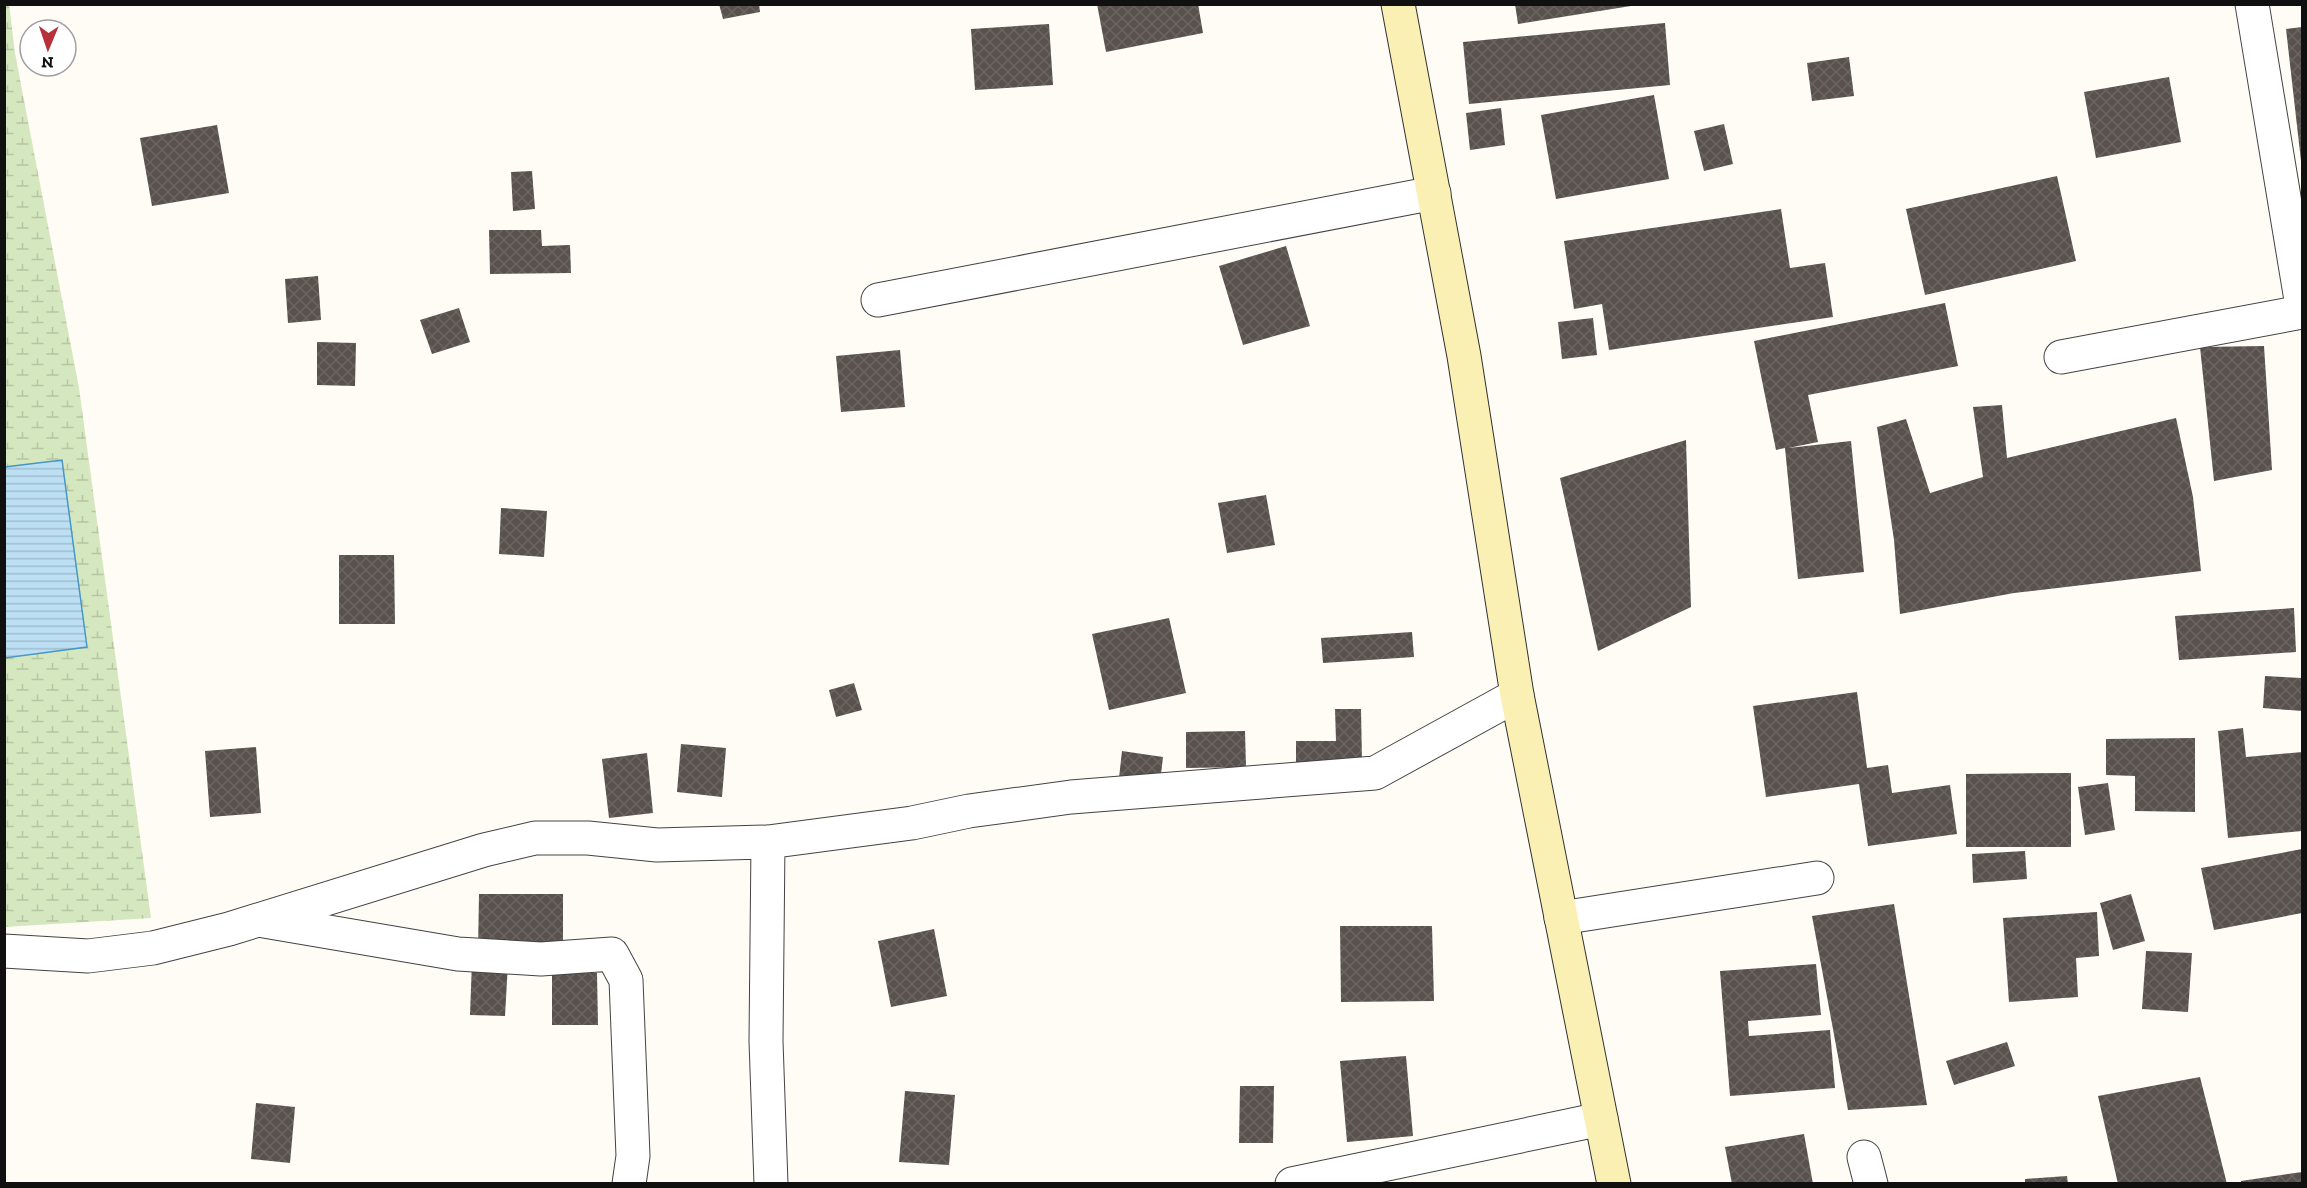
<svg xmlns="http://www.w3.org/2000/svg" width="2307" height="1188" font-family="'Zilla Slab',serif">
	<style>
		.wetland { fill: url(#wetland-marsh) }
		.water { fill: url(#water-rules); stroke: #4796c5; stroke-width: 1.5 }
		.building { fill: url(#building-cross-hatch) }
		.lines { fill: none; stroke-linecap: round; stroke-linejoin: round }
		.street-casing { stroke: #434343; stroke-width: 35 }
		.secondary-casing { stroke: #323232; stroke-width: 35 }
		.street { stroke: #fff; stroke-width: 33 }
		.secondary { stroke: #faf0b4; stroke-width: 33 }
	</style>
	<defs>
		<pattern id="wetland-marsh" width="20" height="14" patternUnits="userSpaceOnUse" patternTransform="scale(1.5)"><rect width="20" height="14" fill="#d5e7bf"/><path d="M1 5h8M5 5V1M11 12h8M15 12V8" fill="none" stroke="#b6c5a3"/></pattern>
		<pattern id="water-rules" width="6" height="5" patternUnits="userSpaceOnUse" patternTransform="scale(1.5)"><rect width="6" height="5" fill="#bcdff3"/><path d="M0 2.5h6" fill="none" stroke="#a1becf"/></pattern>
		<pattern id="building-cross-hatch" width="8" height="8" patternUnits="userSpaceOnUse" patternTransform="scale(1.5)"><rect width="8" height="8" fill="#58514d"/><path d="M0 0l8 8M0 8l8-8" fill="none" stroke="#6b6562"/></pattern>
	</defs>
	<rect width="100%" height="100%" fill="#fefcf4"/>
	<path class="wetland" d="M9 4 15 53 79 388 151 918 5 927 4 5Z"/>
	<path class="water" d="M62 460 87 647 5 658V467Z"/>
	<path class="building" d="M719 4H759L760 12 723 19Z
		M1097 4H1198L1203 33 1106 52Z
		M1515 4H1630L1631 6 1518 24Z
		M1665 23 1670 85 1469 104 1463 42Z
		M1049 24 1053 85 975 90 971 29Z
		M2302 27V161H2301L2286 29Z
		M1849 57 1854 96 1812 101 1807 63Z
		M2169 77 2181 142 2096 158 2084 92Z
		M1654 95 1669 179 1556 199 1541 115Z
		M1501 108 1505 145 1470 150 1466 113Z
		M1724 124 1733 164 1704 171 1694 131Z
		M217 125 229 193 152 206 140 138Z
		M532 171 535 209 513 211 511 172Z
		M2057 176 2076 261 1925 295 1906 209Z
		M1781 209 1790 268 1825 263 1833 317 1609 350 1602 304 1574 309 1564 241Z
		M489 230H541L542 246 570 245 571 273 490 274Z
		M1286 246 1310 326 1243 345 1219 266Z
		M318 276 321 320 288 323 285 279Z
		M1945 303 1958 366 1808 395 1818 442 1788 448 1851 441 1864 572 1798 579 1785 448 1776 450 1754 341Z
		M459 308 470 342 432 354 420 320Z
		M1593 318 1597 355 1562 359 1558 322Z
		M317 342 356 343 355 386 317 385Z
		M2264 346 2272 470 2214 481 2200 347Z
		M900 350 905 407 841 412 836 356Z
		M2002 405 2007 458 2176 418 2193 497 2201 571 2014 593 1900 614 1894 540 1877 427 1906 419 1930 493 1983 477 1973 407Z
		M1686 440 1691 607 1598 651 1560 478Z
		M1266 495 1275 545 1227 553 1218 503Z
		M501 508 547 511 544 557 499 554Z
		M339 555H394L395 624H339Z
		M2294 608 2296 652 2179 660 2175 616Z
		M1169 618 1186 693 1109 710 1092 634Z
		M1412 632 1414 657 1323 663 1321 638Z
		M2265 676 2302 678V711L2263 708Z
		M854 683 862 710 836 717 829 690Z
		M1857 692 1867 768 1888 765 1892 793 1950 785 1957 834 1868 846 1859 784 1766 797 1753 706Z
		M1335 709H1361L1362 763H1296V741H1336Z
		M2243 728 2246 757 2302 752V831L2228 838 2218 731Z
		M1245 731 1246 767 1186 768V732Z
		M2195 738V812L2135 811V776L2106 775V739Z
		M681 744 726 748 722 797 677 792Z
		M256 747 261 813 210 817 205 751Z
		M1122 751 1163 757 1160 783 1119 778Z
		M647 753 653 813 609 818 602 759Z
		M2071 773V847H1966V774Z
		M2108 783 2115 830 2085 835 2078 787Z
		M2302 849V913L2214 930 2201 868Z
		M2025 851 2027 879 1973 883 1972 854Z
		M479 894H563V951H478Z
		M2131 894 2145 941 2113 950 2100 903Z
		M1894 904 1927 1105 1848 1110 1812 916Z
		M2097 912 2099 956 2076 958 2078 997 2009 1002 2003 918Z
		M1340 926H1432L1434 1001 1341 1002Z
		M934 929 947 996 891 1007 878 941Z
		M2146 951 2192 953 2188 1012 2142 1009Z
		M472 961 508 963 505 1016 470 1015Z
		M1816 964 1821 1015 1748 1021 1749 1036 1830 1030 1835 1088 1730 1096 1720 971Z
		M552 973H597L598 1025H552Z
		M2007 1042 2015 1066 1954 1085 1946 1061Z
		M1406 1056 1413 1136 1347 1142 1340 1061Z
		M2200 1077 2227 1184H2118L2098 1096Z
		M1240 1086H1274L1273 1143H1239Z
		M905 1091 955 1095 949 1165 899 1162Z
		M256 1103 295 1107 290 1163 251 1159Z
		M1804 1134 1813 1184H1732L1725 1147Z
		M2302 1172V1184H2241V1181Z
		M2067 1176 2068 1184H2025V1179Z"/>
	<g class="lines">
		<g class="street-casing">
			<path id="street" d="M2252 4 2302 306
				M878 300 1434 193
				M2061 357 2302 312
				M768 842 766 1041 771 1184
				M1561 918 1817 878
				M264 921 458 954 541 959 612 954 626 980 633 1156 629 1184
				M4 951 88 956 153 948 229 929 484 850 535 838H588L657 845 768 842 912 823 969 811 1071 797 1375 773 1517 695
				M1864 1157 1871 1184
				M1292 1184 1601 1119"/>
		</g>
		<g class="secondary-casing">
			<path id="secondary" d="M1398 4 1464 356 1517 695 1614 1184"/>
		</g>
		<use href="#street" class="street"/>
		<use href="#secondary" class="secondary"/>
	</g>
	<rect width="2307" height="1188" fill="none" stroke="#101010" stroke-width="12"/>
	<g transform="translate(48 48) rotate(182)"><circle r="28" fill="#ffffff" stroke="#9f9f9f" stroke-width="1.5"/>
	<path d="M0-4.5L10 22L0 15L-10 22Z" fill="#b8303a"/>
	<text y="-9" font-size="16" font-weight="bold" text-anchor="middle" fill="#101010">N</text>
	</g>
</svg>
